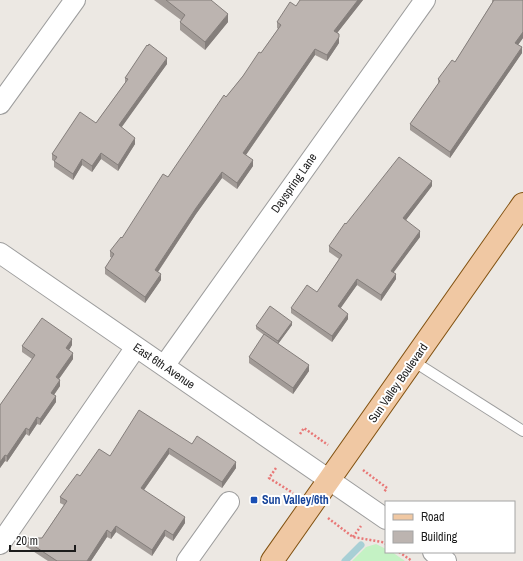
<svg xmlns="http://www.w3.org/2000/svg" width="523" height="561" font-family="'Archivo Narrow',sans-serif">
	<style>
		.park { fill: #c4f2c4 }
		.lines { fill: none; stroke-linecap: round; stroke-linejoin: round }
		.stream { stroke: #a8cfd5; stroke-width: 7 }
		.service-casing { stroke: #9d9d9d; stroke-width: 12 }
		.minor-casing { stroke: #9d9d9d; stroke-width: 22 }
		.primary-casing { stroke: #825211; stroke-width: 24 }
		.path { stroke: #e87877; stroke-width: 2.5; stroke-dasharray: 2 2; stroke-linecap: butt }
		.service { stroke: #fff; stroke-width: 10 }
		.minor { stroke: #fff; stroke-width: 20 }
		.primary { stroke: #f0c8a3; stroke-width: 22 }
		.wall { fill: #a29b97 }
		.shaded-wall { fill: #847e7b }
		.building { fill: #bcb4b0; stroke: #847e7b }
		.transit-dot { fill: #1a4fb4; stroke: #fff; stroke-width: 1.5 }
		.labels { text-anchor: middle; stroke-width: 4; stroke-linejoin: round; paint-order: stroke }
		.street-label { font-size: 12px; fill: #1c1c1c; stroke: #fff }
		.transit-label { font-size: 12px; font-weight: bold; fill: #164399; stroke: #fff; text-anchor: start }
	</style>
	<rect width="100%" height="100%" fill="#ece8e3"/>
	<path class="park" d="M376 544 386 549V552H392L405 561H352L366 547Z"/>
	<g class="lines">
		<path class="stream" d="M345 561 361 545"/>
		<g class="service-casing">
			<path id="service" d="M413 361 523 431"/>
		</g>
		<g class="minor-casing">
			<path id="minor" d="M0 104 75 0
				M0 253 386 519
				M164 366 425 0
				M0 544 136 347
				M433 552 446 561
				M187 561 229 502"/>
		</g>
		<g class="primary-casing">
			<path id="primary" d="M272 561 523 204"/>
		</g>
		<path class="path" d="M300 434 304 428 328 445
			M276 468 269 478 293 493
			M363 470 387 488 384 492
			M328 518 353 537 382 542 386 544
			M353 537 361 526
			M399 552 412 561"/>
		<use href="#service" class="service"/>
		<use href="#minor" class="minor"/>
		<use href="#primary" class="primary"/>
	</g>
	<path class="wall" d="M154 0H211L228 22 205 50 180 30V22L181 20Z
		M300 0H363L337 33 339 43 327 61 315 55 246 155 253 166 237 189 222 178 196 214 158 272 161 280 145 303 105 274V268L112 258 110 257V251L122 238 168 177 226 97 243 76 261 53 278 29 277 28V22L296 6Z
		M492 0H523V38L518 45 522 53 450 158 410 130V124L438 84V79L455 62 492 3Z
		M148 46 167 64 121 127 135 144 118 171 101 159 92 172 82 165 73 180 54 167V161L52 160V154L96 123 125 83V78Z
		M432 186 406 220 420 237 393 272 396 279 381 301 357 285 340 308 348 319 332 342 291 313V308L317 292 339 259 329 252V246Z
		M292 325 278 344 309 371 293 394 249 363V357L264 335 256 329V326Z
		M72 345 69 350 73 359 59 379 60 386 54 395 56 402 40 425 37 424 29 436 26 434 7 462 5 461 0 468V405L32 359 22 352V346Z
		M192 444 236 468 222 488 169 454 144 490 185 523 173 541 165 536 152 556 116 532 111 539 107 537 91 561H48L22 544V538H42L64 505 60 503V497L80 476 110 456Z"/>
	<path class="shaded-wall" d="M358 0H363L334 37V31Z
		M228 14V22L205 50V42Z
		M523 32V38L515 49V43Z
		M339 37V43L327 61V55Z
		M522 47V53L450 158V152Z
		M315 49V55L243 159V153Z
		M167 58V64L119 131V125Z
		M135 138V144L118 171V165Z
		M101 153V159L92 172V166Z
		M82 159V165L73 180V174Z
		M253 160V166L237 189V183Z
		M222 172V178L196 214 155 276V270L196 208Z
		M432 181V186L403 224V218Z
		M420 231V237L391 276V271Z
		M161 274V280L145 303V297Z
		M396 274V279L381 301V295Z
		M357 279V285L338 312V306Z
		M348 314V319L332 342V336Z
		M292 322V325L278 344V341Z
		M72 339V345L66 355V348Z
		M73 353V359L56 383V377Z
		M309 365V371L293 394V388Z
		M60 380V386L51 399V393Z
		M56 396V402L40 425V419Z
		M37 417V424L29 436V430Z
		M26 428V434L7 462V456Z
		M169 448V454L141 494V488Z
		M5 455V461L0 468V462Z
		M236 462V468L222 488V482Z
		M185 517V523L173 541V535Z
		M116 526V532L111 539V533Z
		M107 530V537L91 561H87Z
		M165 530V536L152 556V550Z"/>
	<path class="building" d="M166 0H211L228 14 205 42 180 22 185 15Z
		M300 0H358L334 31 339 34V37L327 55 315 49 243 153 253 160 237 183 222 172 196 208 155 270 161 274 145 297 105 268 114 254 110 251 121 237 122 238 163 174 168 177 224 95 226 97 243 76 259 52 261 53 281 25 277 22 290 2 296 6Z
		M494 0H523V32L515 43 522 47 450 152 410 124 440 81 438 79 452 60 455 62Z
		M149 44 167 58 119 125 135 138 118 165 101 153 92 166 82 159 73 174 54 161 57 157 52 154 80 112 96 123 128 79 125 78 147 45 148 46Z
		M399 157 432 181 403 218 420 231 391 271 396 274 381 295 357 279 338 306 348 314 332 336 291 308 307 285 317 292 342 255 329 246 345 223 346 224Z
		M270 306 292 322 278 341 256 326Z
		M42 318 72 339 66 348 73 353 56 377 60 380 51 393 56 396 40 419 37 417 29 430 26 428 7 456 5 455 0 462V405L35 355 22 346Z
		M264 334 309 365 293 388 249 357Z
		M139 410 192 444 197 436 236 462 222 482 169 448 141 488 185 517 173 535 165 530 152 550 116 526 111 533 107 530 87 561H57L22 538H42L67 501 60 497 77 474 80 476 99 449 110 456Z"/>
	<rect class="transit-dot" x="250" y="496" width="8" height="8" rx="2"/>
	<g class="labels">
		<g class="street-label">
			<text transform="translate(294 183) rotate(-55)" y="4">Dayspring Lane</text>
			<text transform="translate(164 366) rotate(34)" y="4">East 6th Avenue</text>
			<text transform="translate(398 383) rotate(-55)" y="4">Sun Valley Boulevard</text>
		</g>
		<g class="transit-label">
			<text x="262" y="504">Sun Valley/6th</text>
		</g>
	</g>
	<rect x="385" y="501" width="130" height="52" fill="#ffffff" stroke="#a4a4a4"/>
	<rect x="393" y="514" width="20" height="6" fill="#f0c8a3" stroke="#a4a4a4"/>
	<text x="421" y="521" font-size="12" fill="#1c1c1c">Road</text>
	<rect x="393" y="531" width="20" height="12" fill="#bcb4b0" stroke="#a4a4a4"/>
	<text x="421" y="541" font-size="12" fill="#1c1c1c">Building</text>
	<path d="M10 545v6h65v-6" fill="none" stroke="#1c1c1c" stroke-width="2"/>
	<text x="16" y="545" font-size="12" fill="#1c1c1c" stroke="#ffffff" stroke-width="3" paint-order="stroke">20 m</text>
</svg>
